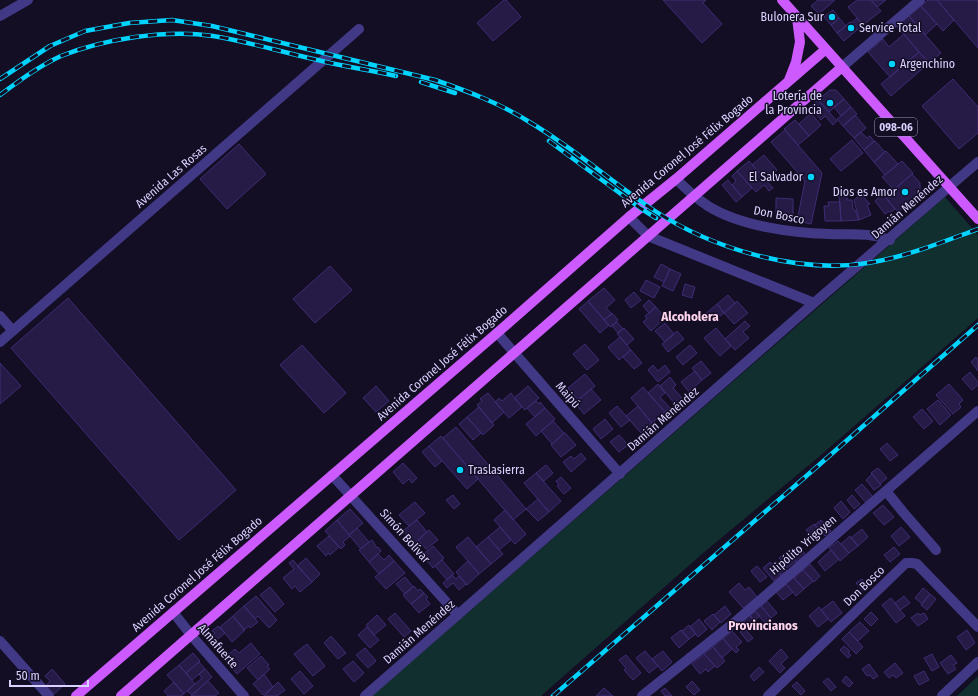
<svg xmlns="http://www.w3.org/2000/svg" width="978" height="696" font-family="'Fira Sans Condensed',sans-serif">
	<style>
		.green { fill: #112f2f }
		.building { fill: #261a47; stroke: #3e2c73 }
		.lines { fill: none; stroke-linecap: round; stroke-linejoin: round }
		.minor { stroke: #413985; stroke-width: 10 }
		.major { stroke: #cc5aff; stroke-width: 10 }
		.rail-casing { stroke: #00d4fe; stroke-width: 4.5 }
		.rail { stroke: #140e25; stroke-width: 3; stroke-dasharray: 9; stroke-linecap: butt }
		.poi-dot { fill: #00d4fe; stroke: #140e25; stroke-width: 1.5 }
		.labels { text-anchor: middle; stroke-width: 3; stroke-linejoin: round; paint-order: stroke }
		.shield { fill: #140e25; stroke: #9f98be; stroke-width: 1 }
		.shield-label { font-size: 11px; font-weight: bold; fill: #dbd3ff }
		.poi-label { font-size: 12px; fill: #dbd3ff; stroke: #140e25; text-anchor: end }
		.street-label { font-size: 12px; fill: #dbd3ff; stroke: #140e25 }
		.neighbourhood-label { font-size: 13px; font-weight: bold; fill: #ffd5ed; stroke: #140e25 }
	</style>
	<rect width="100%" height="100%" fill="#140e25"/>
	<path class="green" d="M945 197 978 235V318L821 455 702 554 541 696H372Z
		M978 676V696H957Z"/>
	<path class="building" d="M504 0H506L521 17 493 41 477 23Z
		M663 0H706L703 3 722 24 702 43Z
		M818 0H835L819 14 811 6Z
		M857 0H871L881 11 863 25 848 7Z
		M871 0H886L877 7Z
		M928 0H937L954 20 943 31 921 6Z
		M937 0H977L978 1V48Z
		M921 6 937 24 925 35 909 16Z
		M833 10 839 18 831 25 824 17Z
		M909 16 941 53 929 63 897 27Z
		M839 18 846 26 837 33 831 25Z
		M857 18 863 25 857 30 851 23Z
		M850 22 857 30 852 34 845 26Z
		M846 26 852 34 844 41 837 33Z
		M904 34 919 52 890 77 868 52 883 39 889 47Z
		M919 52 929 63 891 96 881 84Z
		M953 79 978 107V133L959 149 922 106Z
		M830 90H836L844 99 829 112 818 100Z
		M844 99 851 107 841 116 834 107Z
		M818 100 837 121 833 125 825 116 821 120 810 107Z
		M851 107 857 114 843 126 837 119Z
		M811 113 821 125 809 136 799 124Z
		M855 115 866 128 854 138 843 126Z
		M795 120 809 136 798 145 784 129Z
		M785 130 822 173 811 224 797 221 805 181 771 142Z
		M861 132 867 138 870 136 874 141 864 150 854 138Z
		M852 140 863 153 841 171 830 159Z
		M875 141 885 152 874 162 864 150Z
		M239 144 266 174 227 209 200 179Z
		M886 151 898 164 885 175 874 162Z
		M764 155 777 170 766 180 752 165Z
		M749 161 773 188 769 191 764 185 756 192 737 171Z
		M902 161 913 173 894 190 882 177Z
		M737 171 752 188 742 197 732 185 736 181 732 176Z
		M912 174 920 183V194L898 212 885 197Z
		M728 180 742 197 736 202 722 185Z
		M861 194 870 204 867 205 871 215 859 220 854 200Z
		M883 194 895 209 890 213 889 211 885 214 875 201Z
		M839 195H847V200H852L853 210H855L859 220 841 221Z
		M776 198 793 199V217L776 216Z
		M828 202H840L841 221H825L824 206H829Z
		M661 264 670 269 664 282 654 277Z
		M330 266 352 290 315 323 293 299Z
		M670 269 681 274 673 291 662 286Z
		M646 280 660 287 654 298 640 291Z
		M685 284 695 287 692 298 682 295Z
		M604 288 615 300 606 308 612 314 604 320 588 301Z
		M634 292 641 300 631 308 625 300Z
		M728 295 735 303 724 313 717 304Z
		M68 298 236 490 179 540 11 348Z
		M649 300 656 307 649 313 643 306Z
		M588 301 609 325 600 333 579 309Z
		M737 301 748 313 734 324 724 313Z
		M717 304 724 313 720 316 718 313 709 321 704 315Z
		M656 307 665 318 651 331 643 322 647 319 645 316Z
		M612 313 618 320 610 327 604 320Z
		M745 321 750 326 743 332 749 338 735 350 725 339Z
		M617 322 623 329 618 333 612 326Z
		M665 323 674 334 665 342 655 331Z
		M624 328 634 339 627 345 617 334Z
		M716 328 731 346 720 356 704 338Z
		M677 331 684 339 668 352 662 344Z
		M620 337 631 350 619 360 608 347Z
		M585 344 599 360 587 370 573 354Z
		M302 345 346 393 324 413 280 365Z
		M690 345 697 353 683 365 676 357Z
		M631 350 642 363 634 369 623 357Z
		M976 357 978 359V371L971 362Z
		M701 361 711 373 702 380 692 368Z
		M0 363 21 386 0 404Z
		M653 365 658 371 665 365 670 372 658 382 648 370Z
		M695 371 702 380 689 392 681 382Z
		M970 372 978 382V385L972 390 962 379Z
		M585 374 595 386 578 400 568 388Z
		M670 377 676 385 673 388 682 398 675 404 660 386Z
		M658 384 665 393 660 397 670 408 665 412 648 393Z
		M949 384 963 400 959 404 961 407 953 414 936 395Z
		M376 386 389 401 376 412 363 398Z
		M528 386 539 398 525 410 514 398Z
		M643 387 665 412 652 423 631 398Z
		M591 389 601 400 584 414 575 403Z
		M488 393 504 412 492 423 477 405 482 401 480 399Z
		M511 393 522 407 509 418 495 402 499 398 502 401Z
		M938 400 951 415 940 425 927 409Z
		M536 401 539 404 540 402 545 408 535 417 527 408Z
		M617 406 630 420 621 427 609 413Z
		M638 406 652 423 641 433 626 416Z
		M479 407 494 425 483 435 467 417Z
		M545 408 555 419 536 436 526 424Z
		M922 409 933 421 924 429 913 417Z
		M467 417 481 433 473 440 459 424Z
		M605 419 613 429 601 439 593 429Z
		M553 421 564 433 552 444 541 431Z
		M456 427 526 509 513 520 443 438Z
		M564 433H565L576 445 561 457 551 445Z
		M619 435 628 445 619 452 610 442Z
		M441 436 478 479 467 489 429 446Z
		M887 443 898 455 890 461 880 449Z
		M429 446 442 461 435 467 422 452Z
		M581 453 586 459 571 472 563 462 571 456 574 459Z
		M403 463 417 478 412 483 409 479 403 484 393 472Z
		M546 465 553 473 544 481 536 473Z
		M878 468 887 478 880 484 871 473Z
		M536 473 561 501 549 512 524 483Z
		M872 474 881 485 874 490 866 480Z
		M561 477 571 488 564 494 557 486 559 485 556 481Z
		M862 484 873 497 866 503 855 490Z
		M453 495 460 504 454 509 446 500Z
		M852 495 860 504 854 509 847 500Z
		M538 499 549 512 538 521 526 509Z
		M841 501 850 512 843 519 834 508Z
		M415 502 425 513 409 526 399 515Z
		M883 505 894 517 884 525 873 513Z
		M350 509 363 523 349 535 337 520Z
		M505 510 526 534 515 544 494 520Z
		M337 520 350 536 343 542 345 545 341 549 325 531Z
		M417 520 427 532 414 544 403 531Z
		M821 520 831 531 825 536 815 525Z
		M814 524 821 533 813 539 806 530Z
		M500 527 511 540 499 550 488 537Z
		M901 527 910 537 899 546 891 536Z
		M357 528 369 542 361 549 349 535Z
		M862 529 868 537 858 546 851 538Z
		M429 530 438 540 426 549 418 540Z
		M329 536 339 547 330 555 328 553 326 556 317 546Z
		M850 536 858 546 849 553 841 544Z
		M468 537 491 564 479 574 456 547Z
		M488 537 503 554 491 564 476 547Z
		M372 540 377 548 378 547 381 551 369 562 359 550Z
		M838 541 849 553 840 561 829 548Z
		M433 546 444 558 433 568 422 555Z
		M894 547 900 554 890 562 884 555Z
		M801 549 806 555 797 562 792 556Z
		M831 550 839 559 825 571 818 562Z
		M788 551 796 561 787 568 779 558Z
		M378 554 384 560 389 555 394 561 379 574 369 562Z
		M306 558 320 574 312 582 297 566Z
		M293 560 312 582 300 592 295 586 292 589 283 578 294 569 289 563Z
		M442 560 454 574 447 580 435 566Z
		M394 561 405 573 386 589 375 577Z
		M468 561 479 574 467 585 456 572Z
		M776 561 780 567 782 565 787 570 781 575 772 564Z
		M770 562 781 575 774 581 763 568Z
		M810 564 820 576 814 582 803 570Z
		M757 566 767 577 760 582 751 571Z
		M803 570 813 581 804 589 794 578Z
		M452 575 456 579 459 576 466 584 459 590 453 583 447 588 443 583Z
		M405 577 413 587 405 594 396 584Z
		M793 577 804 589 796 596 786 584Z
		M862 579 868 587 863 591 856 583Z
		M739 583 745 590 749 587 757 597 743 608 729 592Z
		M786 584 793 592 783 600 776 592Z
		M414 586 418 591 420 589 424 593 411 604 403 595Z
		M270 587 284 604 275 612 260 595Z
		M923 588 930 594 922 604 915 598Z
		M424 593 428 597 426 599 430 604 419 613 411 604Z
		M930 594 936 599 927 610 921 605Z
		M256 596 277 620 269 628 258 616 255 619 244 606Z
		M904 596 910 603 900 610 895 603Z
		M891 598 905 616 896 623 882 605Z
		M767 601 777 613 771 618 761 606Z
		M833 601 842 613 831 622 821 610Z
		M760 605 771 618 765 623 754 610Z
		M244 606 258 622 250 628 249 626 244 630 233 616Z
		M725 606 731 614 721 623 714 615Z
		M819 607 828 619 818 627 809 616Z
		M755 611 760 616 754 621 750 616Z
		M871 612 878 619 871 626 864 619Z
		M395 613 411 631 404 637 388 619Z
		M918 613 920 615 924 613 928 619 918 626 911 618Z
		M713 614 720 622 712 630 704 621Z
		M377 615 386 625 374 635 366 625Z
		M750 615 756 622 750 627 743 620Z
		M233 616 245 630 232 642 220 627Z
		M699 619 707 629 698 637 690 627Z
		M860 622 869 631 858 641 849 632Z
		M689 625 696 634 689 639 682 631Z
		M218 626 225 633 214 642 210 638 215 633 212 631Z
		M367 627 379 640 370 648 358 635Z
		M745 629 753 638 748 642 740 632Z
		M681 630 689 639 679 648 671 638Z
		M967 630 975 643 966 650 957 637Z
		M732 631 742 642 736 647 739 650 736 653 723 639Z
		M849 632 863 647 856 654 842 639Z
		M331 636 346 653 338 659 324 643Z
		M723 638 732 649 722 658 713 647Z
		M251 643 260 654 237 674 224 658 235 649 239 653Z
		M307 644 325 666 313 676 294 654Z
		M844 646 850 651 848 653 851 655 848 658 840 650Z
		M713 647 725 661 717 668 704 654Z
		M365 648 376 661 368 668 356 655Z
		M781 649 788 657 781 664 785 668 780 673 769 661Z
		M645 651 658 666 649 673 636 658Z
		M663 651 672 662 662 671 652 659Z
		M193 653 200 661 186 673 179 665Z
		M704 654 715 666 708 672 706 669 700 674 692 664Z
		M932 654 939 667 932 671 924 658Z
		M626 655 641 673 633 680 624 670 626 668 619 660Z
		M951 655 957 663 953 665 956 669 948 674 940 663Z
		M261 656 269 665 267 666 270 669 258 680 247 668Z
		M353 661 364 673 354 682 343 669Z
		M199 662 205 669 192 680 186 673Z
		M895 663 903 673 896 678 893 675 889 678 884 672Z
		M869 664 878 676 873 679 870 675 867 676 862 669Z
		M179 665 195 684 184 694 167 675Z
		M759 667 764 672 754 681 750 676Z
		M52 669 65 684 52 696 44 688 50 681 45 676Z
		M205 669 212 677 192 695 187 691 202 678 199 674Z
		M300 671 313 686 304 694 291 679Z
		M924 671 929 680 919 685 914 676Z
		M264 674 273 687 263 695 253 684Z
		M846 676 853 683 849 687 842 681Z
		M828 678 836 687 831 691 823 682Z
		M208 681 219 693 215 696H191Z
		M692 681 700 690 694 695 686 687Z
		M174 682 184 694 181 696H168L164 691Z
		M278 682 285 690 277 696H264Z
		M797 682 805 691 801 695 792 686Z
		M604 688 613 696H596Z
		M665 688 672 696H665L661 691Z"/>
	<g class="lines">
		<path class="minor" d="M0 16 28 0
			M842 67 920 0
			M676 179C686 189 696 198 708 206 740 226 792 233 829 234 852 235 867 232 890 240
			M629 217 648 236 814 303
			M0 316 13 331
			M497 333 620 474
			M0 342 359 29
			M332 475 458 615
			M886 491 903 512 936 550
			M173 612 191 635 244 696
			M0 641 49 696
			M365 696 814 303 978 162
			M642 696 735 622 978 411
			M768 696 906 563H912L917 564 978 627
			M942 696 978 662"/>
		<path class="major" d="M782 0 978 219
			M789 80 796 62 800 42 797 18
			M76 696 497 333 629 217 676 179 826 49
			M121 696 842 67"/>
		<g class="rail-casing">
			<path id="rail" d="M0 79 50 46 85 31 129 23 172 20 212 26 435 80C467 91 502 104 531 123 575 149 613 183 655 211 713 249 798 274 868 263 906 257 942 242 978 229
				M421 82 455 93
				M0 95C19 81 39 66 61 56 104 39 166 29 213 36 250 42 285 53 322 61 346 67 371 70 396 76
				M549 141 640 208 656 218
				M553 696 819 465 978 325"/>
		</g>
		<use href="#rail" class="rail"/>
	</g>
	<g class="poi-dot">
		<circle cx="832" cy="17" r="4"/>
		<circle cx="851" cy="28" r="4"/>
		<circle cx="892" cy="64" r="4"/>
		<circle cx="830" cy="103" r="4"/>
		<circle cx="811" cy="177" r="4"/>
		<circle cx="905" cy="192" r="4"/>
		<circle cx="460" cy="470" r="4"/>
	</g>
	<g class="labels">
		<rect class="shield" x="875" y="118" width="42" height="18" rx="3"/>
		<g class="shield-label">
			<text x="896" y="131">098-06</text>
		</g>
		<g class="poi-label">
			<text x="824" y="21">Bulonera Sur</text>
			<text x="859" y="32" text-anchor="start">Service Total</text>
			<text x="900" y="68" text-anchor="start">Argenchino</text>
			<text x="822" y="100">Lotería de<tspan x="822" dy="14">la Provincia</tspan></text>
			<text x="803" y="181">El Salvador</text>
			<text x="897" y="196">Dios es Amor</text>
			<text x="468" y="474" text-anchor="start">Traslasierra</text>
		</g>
		<g class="street-label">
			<text transform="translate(687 151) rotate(-40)" y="4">Avenida Coronel José Félix Bogado</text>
			<text transform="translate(171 176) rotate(-41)" y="4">Avenida Las Rosas</text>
			<text transform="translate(907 207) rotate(-41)" y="4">Damián Menéndez</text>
			<text transform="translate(779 215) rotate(11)" y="4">Don Bosco</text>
			<text transform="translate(442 363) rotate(-41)" y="4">Avenida Coronel José Félix Bogado</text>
			<text transform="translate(568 395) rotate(49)" y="4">Maipú</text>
			<text transform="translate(663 419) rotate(-41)" y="4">Damián Menéndez</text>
			<text transform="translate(405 536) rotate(48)" y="4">Simón Bolívar</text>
			<text transform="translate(803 545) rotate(-41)" y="4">Hipólito Yrigoyen</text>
			<text transform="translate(197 574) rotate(-41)" y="4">Avenida Coronel José Félix Bogado</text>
			<text transform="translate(864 586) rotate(-44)" y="4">Don Bosco</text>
			<text transform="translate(419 632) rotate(-41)" y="4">Damián Menéndez</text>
			<text transform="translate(218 646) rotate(49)" y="4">Almafuerte</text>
		</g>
		<g class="neighbourhood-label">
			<text x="690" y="321">Alcoholera</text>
			<text x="763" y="630">Provincianos</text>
		</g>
	</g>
	<path d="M10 680v6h78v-6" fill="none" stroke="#dbd3ff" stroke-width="2"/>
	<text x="16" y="680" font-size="12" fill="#dbd3ff" stroke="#140e25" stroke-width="3" paint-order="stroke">50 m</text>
</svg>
